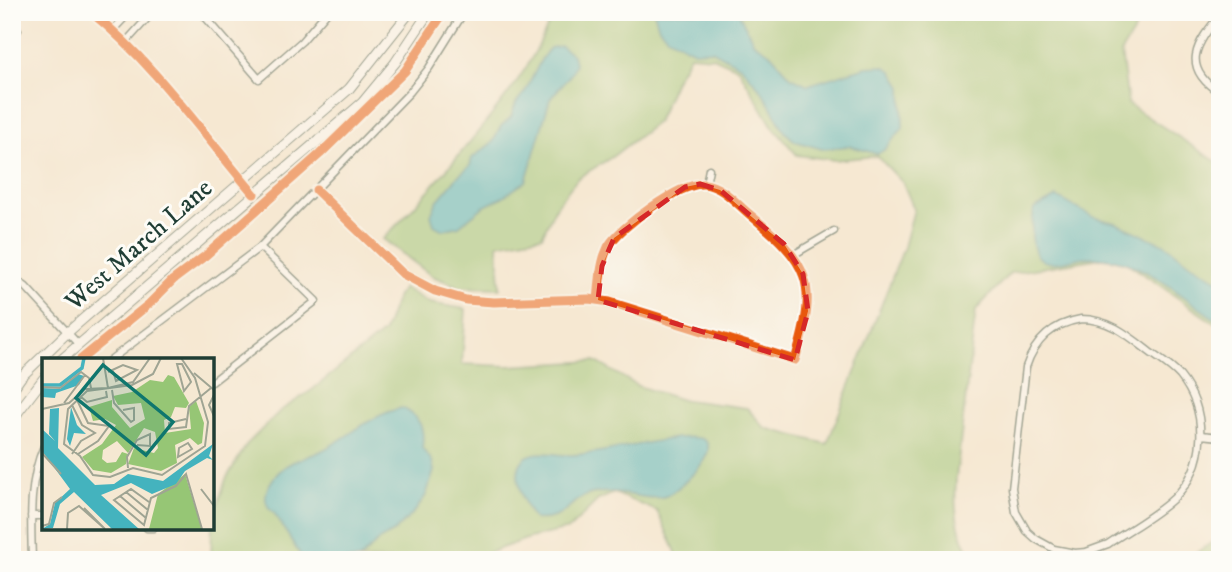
<svg xmlns="http://www.w3.org/2000/svg" width="1232" height="572" font-family="'IM FELL DW Pica',serif">
	<style>
		.green { fill: #96c675; stroke: #5a8254; stroke-width: 2 }
		.water { fill: #44b3be; stroke: #327879; stroke-width: 2 }
		.lines { fill: none; stroke-linecap: round; stroke-linejoin: round }
		.street-casing { stroke: #3f574c; stroke-width: 9 }
		.secondary-casing { stroke: #3f574c; stroke-width: 11 }
		.street { stroke: #fff; stroke-width: 6 }
		.secondary { stroke: #fff; stroke-width: 9 }
		.cycleway-casing { stroke: #fdfcf7; stroke-width: 13 }
		.cycleway { stroke: #e8590c; stroke-width: 9 }
		.marked { fill: none; stroke: #d62828; stroke-width: 5; stroke-dasharray: 14 9; stroke-linejoin: round }
		.labels { text-anchor: middle; stroke-width: 6; stroke-linejoin: round; paint-order: stroke }
		.street-label { font-size: 26px; fill: #1f3d34; stroke: #fdfcf7 }
		.inset-river { fill: none; stroke: #44b3be; stroke-width: 3.5 }
		.inset-road { fill: none; stroke: #9fa493; stroke-width: 2 }
		.view { fill: #0f766e; fill-opacity: 0.15; stroke: #0f766e; stroke-width: 3.5 }
		.inset-edge { fill: none; stroke: #1f3d34; stroke-width: 3.5 }
	</style>
	<rect width="100%" height="100%" fill="#fdfcf7"/>
	<filter id="ink" filterUnits="userSpaceOnUse"><feTurbulence type="fractalNoise" baseFrequency=".0143" numOctaves="2"/><feDisplacementMap in="SourceGraphic" scale="14" xChannelSelector="R" yChannelSelector="G"/><feConvolveMatrix kernelMatrix="1 2 1 2 8 2 1 2 1" color-interpolation-filters="sRGB"/></filter>
	<filter id="wash" filterUnits="userSpaceOnUse"><feTurbulence type="fractalNoise" baseFrequency=".00686" numOctaves="4" result="noise"/><feDisplacementMap in="SourceGraphic" scale="28" xChannelSelector="R" yChannelSelector="G"/><feGaussianBlur stdDeviation="1.57" result="paint"/><feColorMatrix in="noise" values="0 0 0 0 0 0 0 0 0 0 0 0 0 0 0 0 0 1.4 0 .05"/><feComposite in="paint" operator="in"/></filter>
	<g filter="url(#wash)">
		<rect width="100%" height="100%" fill="#f5e8d2"/>
		<path class="green" d="M553 12H1146L1121 52 1128 104 1220 164V327L1123 260 1107 257 1010 273 976 310 956 478C954 510 956 534 975 560H675L676 552 657 511 614 493 598 500 569 529 529 538 488 553 480 560H211L212 522 226 479 247 444 280 411 312 390 384 332 397 296 404 288 429 303 466 309 462 364 508 366 595 361 638 386 679 399 747 408 765 428 827 444 904 247 914 209 903 183 877 156 834 160 797 155 773 127 738 68 713 57 690 55 676 78 657 122 612 157 578 178 556 206 542 236 498 244 500 288 460 287 432 276 383 239C414 208 442 176 469 143 502 103 536 62 553 12Z
			M1220 537V560H1185Z"/>
		<path class="water" d="M654 12H738L754 43 770 53 791 77 808 85 866 67 884 66 892 71 902 87 903 128 884 150 877 154 850 146 822 149 795 141 785 132 762 91 741 66 712 50 694 51 669 38 659 28Z
			M561 46 573 55 575 64 571 74 550 99 526 181 501 198 483 207 459 226 443 230 434 225 431 215 437 201 459 175 470 166 472 158 493 142 501 126 511 117 516 103 525 92 542 58 550 48Z
			M1057 197 1093 217 1116 223 1166 245 1191 264 1220 281V322C1188 302 1159 273 1123 262 1110 258 1098 257 1085 257 1073 258 1052 267 1042 260 1028 251 1032 224 1034 209Z
			M402 408C420 416 425 429 422 448L432 461 434 471 426 495 416 510 395 531 379 540 359 560H306L301 556 274 513C254 498 275 470 293 462 301 458 311 456 319 452 348 438 370 415 402 408Z
			M678 438C685 438 698 436 704 440 722 453 677 491 666 496 649 503 616 487 591 494 566 500 568 522 534 519 524 506 510 473 524 459 535 448 558 456 572 455 608 453 642 442 678 438Z"/>
	</g>
	<g filter="url(#ink)">
		<g class="lines">
			<g class="street-casing">
				<path id="street" d="M201 12 259 79 302 41 327 12
					M1220 15C1196 44 1180 67 1220 93
					M12 27 18 30 12 40
					M112 31 130 12
					M125 43 153 12
					M706 184 709 169
					M316 190 403 274 435 291 466 300 494 302 589 299 610 302 795 360C819 282 810 264 748 213 735 202 722 186 704 184 681 182 619 227 608 247 600 263 600 282 598 300
					M793 255 834 231
					M12 277 26 287 79 345
					M1081 319C1110 319 1129 336 1151 353 1161 360 1172 367 1180 376 1209 412 1207 466 1174 498 1155 516 1130 529 1108 544L1086 552 1075 553 1054 549 1036 539 1027 531 1016 512 1012 488 1026 367C1035 340 1052 324 1081 319Z
					M110 360 260 247 410 92 429 68 464 12
					M212 382 316 301 260 247
					M1201 435 1220 437
					M31 516H44
					M147 528H153
					M32 560C31 521 28 483 44 446"/>
			</g>
			<g class="secondary-casing">
				<path id="secondary" d="M91 12C155 64 201 132 254 194
					M61 360 362 103 395 63 429 12
					M12 390 21 377 68 332 349 89 410 12
					M12 424 18 412 44 378"/>
			</g>
			<use href="#street" class="street"/>
			<use href="#secondary" class="secondary"/>
			<g class="cycleway-casing">
				<path id="cycleway" d="M91 12C155 64 201 132 254 194
					M316 190 403 274 435 291 466 300 494 302 589 299 610 302 795 360C819 282 810 264 748 213 735 202 722 186 704 184 681 182 619 227 608 247 600 263 600 282 598 300
					M80 360 149 304 173 280 205 256 320 154 405 71 444 12"/>
			</g>
			<use href="#cycleway" class="cycleway"/>
		</g>
	</g>
	<path d="M0 0H1232V572H0ZM700 184 720 190 784 244 803 274 808 311 795 360 598 300 602 266 614 238 685 187Z" fill="#f5e8d2" fill-opacity=".55" fill-rule="evenodd"/>
	<path class="marked" d="M700 184 720 190 784 244 803 274 808 311 795 360 598 300 602 266 614 238 685 187Z"/>
	<g class="labels">
		<g class="street-label">
			<text transform="translate(138 244) rotate(-41)" y="9">West March Lane</text>
		</g>
	</g>
	<g transform="translate(42 358)">
		<rect width="172" height="172" fill="#f5e8d2"/>
		<path d="M126 17 132 19 147 45 144 50 133 49 129 59 122 62 123 75 149 71 147 49 154 43 162 65 160 85 156 87 148 80 133 87 135 105 119 113 86 106 92 90 112 95 116 90 113 74 102 70 86 95 75 83 61 92 60 101 65 105 74 104 80 94 86 96 84 106 69 115 51 112 40 99 60 86 74 67 63 61 51 63 47 49 70 42V49L88 70 103 61 99 45 76 47 71 38 90 34 108 22 121 24ZM143 116 160 171H107L116 136Z" fill="#96c675"/>
		<path d="M36 16 42 18 37 27 14 35 13 40 0 39V30L18 31ZM29 49 35 67 44 76 32 75 28 88 25 81ZM17 50 16 90 53 127 72 126 86 116 121 123 171 86 167 98 171 102 165 100 143 113 134 126 110 136 89 125 59 137 97 171H70L32 134 18 146 11 170 0 171 8 166 13 145 28 131 0 93V71L13 83 7 76 8 51Z" fill="#44b3be"/>
		<path class="inset-river" d="M0 27H18L40 10 42 0"/>
		<path class="inset-road" d="M119 0 111 16 90 27 45 33 26 51 22 86 38 98 51 117 68 119 91 110 120 117 163 88 166 64 153 20 139 0M135 6H140L149 24 142 33ZM66 14 81 7 95 12 74 23 71 13M152 15 172 32M0 29 18 30 39 14 47 20 49 30M66 30 91 24 108 0M70 32 72 45 89 64 92 62V50L81 52M172 37 167 47 172 58M38 38 45 44 65 39 64 33M35 42 46 65 67 68 56 83 36 96M22 45 43 17M0 51 27 45 43 31 66 30 61 0M144 61 127 65V71L144 69 147 48 169 30M146 85 150 91 136 99 137 90ZM0 95 19 116M30 96 39 83 53 75 40 67 30 47M86 110 85 99 95 82 108 76V88L95 87M159 131 172 148M84 134 106 152M78 138 104 160M107 144 89 131 72 142 102 167 109 140 134 128 144 116 160 171M42 150 63 171M0 168 7 166 12 145 20 139M25 171 26 155 37 148 63 171"/>
		<path class="view" d="M61 7 131 64 104 97 34 40Z"/>
		<rect width="172" height="172" class="inset-edge"/>
	</g>
	<rect width="1232" height="572" fill="none" stroke="#fdfcf7" stroke-width="42"/>
</svg>
